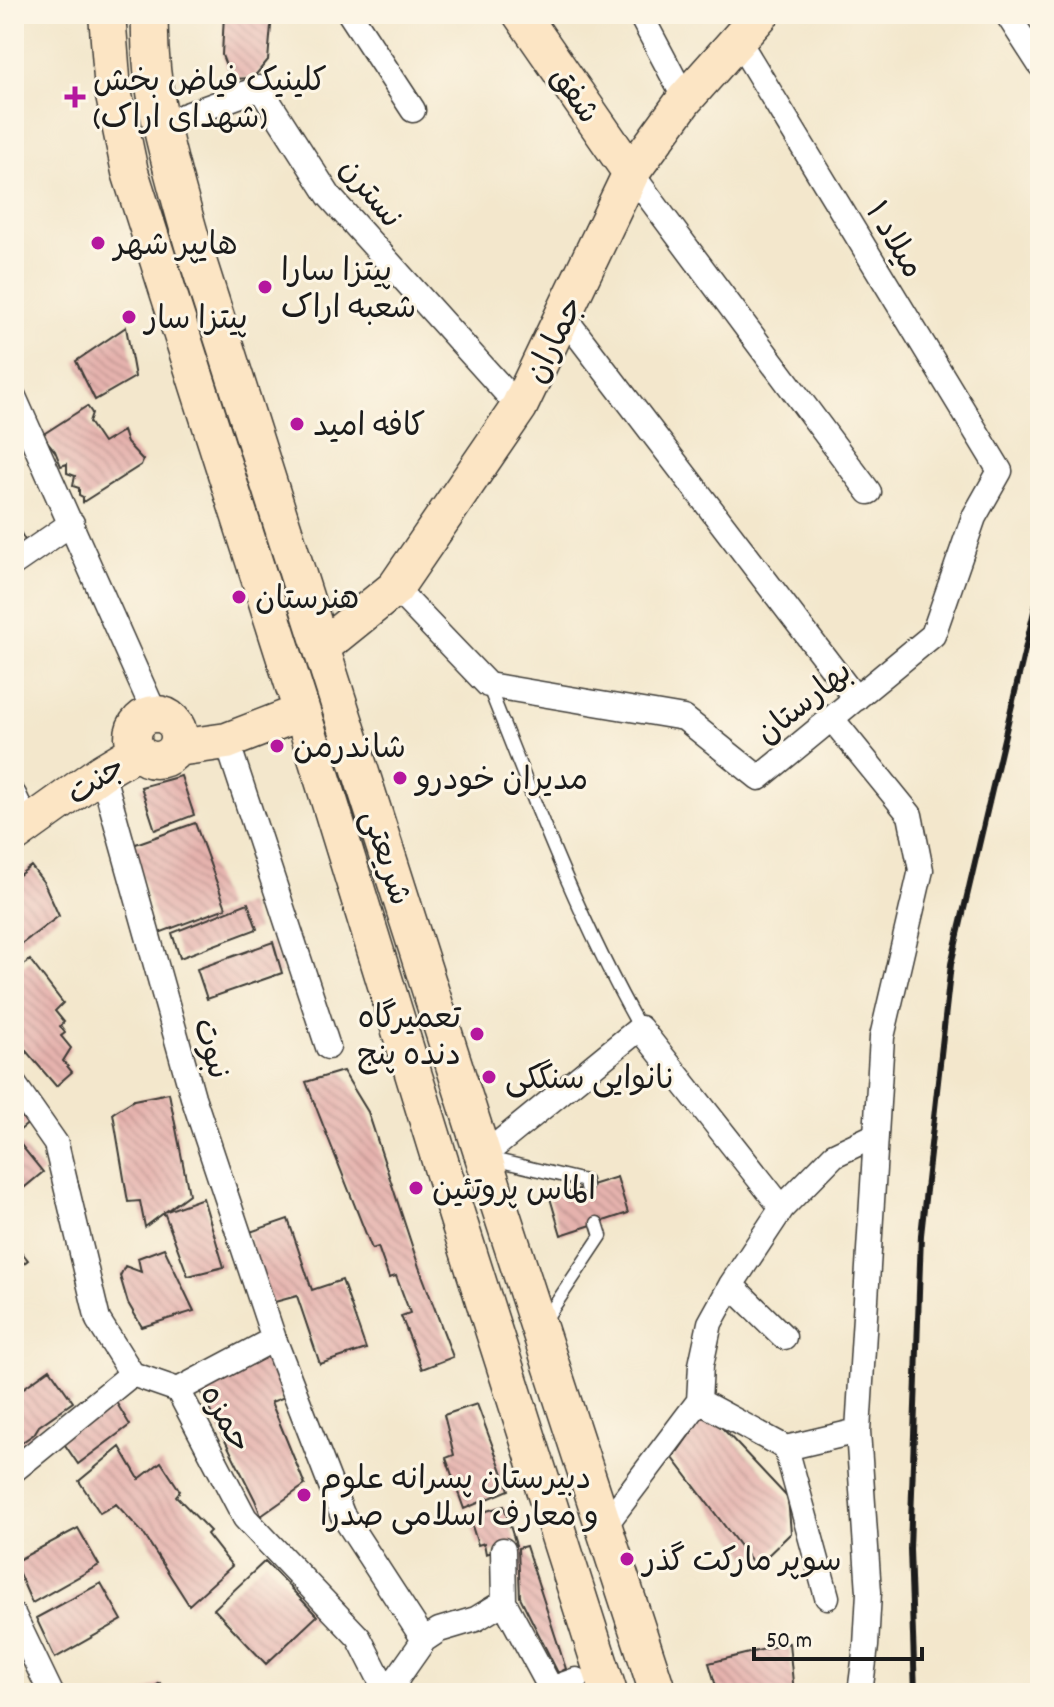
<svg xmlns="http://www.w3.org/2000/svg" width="1054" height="1707" font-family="Dekko,'Playpen Sans Arabic',sans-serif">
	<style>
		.building { fill: url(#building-back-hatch) }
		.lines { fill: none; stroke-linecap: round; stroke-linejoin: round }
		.lane-casing { stroke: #3c3a36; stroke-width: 15 }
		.street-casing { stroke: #3c3a36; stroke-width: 27 }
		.secondary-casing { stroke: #3c3a36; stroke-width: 39 }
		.lane { stroke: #fff; stroke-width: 12 }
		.street { stroke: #fff; stroke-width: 24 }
		.secondary { stroke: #fce5c4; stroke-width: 36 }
		.rail { stroke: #1c1c1c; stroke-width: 6 }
		.poi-dot { fill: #b5179e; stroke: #fcf5e5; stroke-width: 3 }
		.labels { text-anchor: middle; stroke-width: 6; stroke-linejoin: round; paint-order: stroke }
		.poi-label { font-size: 32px; fill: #1c1c1c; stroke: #fcf5e5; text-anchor: start }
		.street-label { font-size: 32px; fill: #1c1c1c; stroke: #fcf5e5 }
	</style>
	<defs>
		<pattern id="building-back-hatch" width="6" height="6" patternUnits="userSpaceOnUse" patternTransform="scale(2)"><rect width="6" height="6" fill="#e5b2ad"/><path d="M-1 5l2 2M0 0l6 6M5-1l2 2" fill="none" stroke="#c49894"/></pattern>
	</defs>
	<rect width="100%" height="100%" fill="#fcf5e5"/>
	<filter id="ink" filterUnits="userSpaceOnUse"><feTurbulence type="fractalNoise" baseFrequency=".0125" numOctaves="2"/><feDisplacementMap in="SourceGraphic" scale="16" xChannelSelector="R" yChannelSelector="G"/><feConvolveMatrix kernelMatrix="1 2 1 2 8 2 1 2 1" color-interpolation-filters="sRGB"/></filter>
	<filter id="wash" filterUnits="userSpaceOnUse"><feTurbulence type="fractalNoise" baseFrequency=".006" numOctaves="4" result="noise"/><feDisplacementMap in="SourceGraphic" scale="32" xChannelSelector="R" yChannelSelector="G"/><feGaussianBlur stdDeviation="1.8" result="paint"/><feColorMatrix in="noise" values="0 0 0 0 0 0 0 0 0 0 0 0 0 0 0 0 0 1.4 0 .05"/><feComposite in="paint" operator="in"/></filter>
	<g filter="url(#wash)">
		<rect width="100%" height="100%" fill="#f3e7cc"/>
		<g id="blocks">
			<path class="building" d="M224 14H272L268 60 253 78 231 79 222 55Z
				M126 327 135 377 95 400 76 361Z
				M87 406 92 413 89 422 103 443 123 431 127 443 143 460 141 465 83 502V497L79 495V488L73 486 75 476 67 473V464L61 466 55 451 42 435Z
				M14 521 27 544 14 554Z
				M181 776 194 815 155 830 141 787Z
				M195 823 226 908 159 933 133 845Z
				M31 866 44 883 59 916 17 947 14 943V879Z
				M248 903 257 929 180 958 172 933Z
				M273 942 282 973 207 999 197 969Z
				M30 960 63 1003 55 1011 64 1022 60 1026 65 1033 61 1036 71 1048 63 1061 72 1072 56 1086 14 1037V972Z
				M343 1071 368 1112 419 1267 453 1357 422 1369 401 1316 410 1313 396 1276 389 1278 378 1247 372 1249 306 1082Z
				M169 1093 189 1194 145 1227 140 1201 128 1202 113 1113 134 1100Z
				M14 1100 31 1121 14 1135Z
				M21 1145 43 1172 14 1196V1151Z
				M617 1177 628 1213 561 1235 550 1198Z
				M203 1198 224 1267 188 1276 164 1212Z
				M288 1219 312 1290 342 1280 366 1349 320 1364 297 1296 271 1303 247 1233Z
				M14 1243 28 1260 14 1271Z
				M164 1248 194 1311 142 1327 128 1303 120 1276 125 1266 141 1272 138 1258Z
				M270 1351 288 1396 271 1402 305 1485 261 1516 255 1500 199 1389Z
				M50 1369 73 1402 39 1426 34 1434 14 1448V1395Z
				M116 1402 130 1425 78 1464 61 1439Z
				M477 1404 509 1490 464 1509 446 1458 454 1455 444 1415Z
				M710 1415 788 1498 791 1533 761 1562H752L673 1458 702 1417Z
				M120 1447 139 1479 161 1462 180 1491 176 1496 210 1531 207 1534 232 1566 189 1605 143 1533 116 1504 100 1513 79 1481Z
				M504 1506 516 1545 486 1554 484 1543 478 1545 469 1516Z
				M78 1528 99 1565 32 1603 14 1562Z
				M526 1546 566 1669 558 1673 520 1597 518 1548Z
				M265 1561 317 1616 266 1664 214 1609Z
				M101 1583 122 1620 55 1658 36 1618Z
				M789 1643 794 1693H718L709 1663Z
				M160 1683 166 1693H143Z"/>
		</g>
	</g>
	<g filter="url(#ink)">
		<use href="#blocks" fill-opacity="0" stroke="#3c3a36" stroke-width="2"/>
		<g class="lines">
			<g class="lane-casing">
				<path id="lane" d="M488 685C534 801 579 920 640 1028
					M488 1158 585 1181 586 1187
					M543 1323 601 1236 597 1223"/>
			</g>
			<g class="street-casing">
				<path id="street" d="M350 14 413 110
					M640 14 685 99
					M1007 14 1040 65
					M159 125 260 88 329 196 519 407
					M631 173 869 492
					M564 317 856 699
					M14 397 155 714
					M14 563 72 523
					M395 588 488 685 684 718 759 778 933 635 974 517 1000 471 738 40
					M832 719 910 815 921 870 882 1037 858 1431 869 1592 866 1646 860 1693
					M227 741 328 1047
					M102 772 193 1097 274 1339 342 1514 424 1640
					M14 795 28 825
					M14 1084 56 1144 98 1320 132 1374 178 1390 245 1518 359 1638 387 1693
					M483 1156 640 1028 782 1208
					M731 1285 784 1337
					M178 1390 274 1339
					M699 1401 786 1448 858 1431
					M786 1448 827 1597
					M14 1470 132 1374
					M603 1528 699 1401 701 1365 710 1323 731 1285 782 1208 834 1155 876 1135
					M503 1550 504 1602
					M14 1616 51 1693
					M393 1693 398 1677 424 1640 439 1630 476 1619 504 1602 551 1689 576 1680"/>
			</g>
			<g class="secondary-casing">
				<path id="secondary" d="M107 14 113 91 130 172 302 712 457 1216 609 1693
					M150 14C147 93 171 167 192 242L483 1156 658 1693
					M521 14 631 173
					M322 647 395 588 519 407 631 173 685 99 761 14
					M133 737a23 23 0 1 1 46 0a23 23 0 1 1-46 0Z
					M177 748 227 741 302 712
					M14 835 102 772 137 751"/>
			</g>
			<use href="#lane" class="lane"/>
			<use href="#street" class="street"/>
			<use href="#secondary" class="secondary"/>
			<path class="rail" d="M915 1693 910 1549 921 1235 951 964 1040 586"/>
		</g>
	</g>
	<g class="poi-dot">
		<path d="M71 85h8v8h8v8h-8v8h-8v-8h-8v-8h8z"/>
		<circle cx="98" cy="243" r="8"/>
		<circle cx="265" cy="287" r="8"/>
		<circle cx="129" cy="317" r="8"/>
		<circle cx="297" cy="424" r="8"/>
		<circle cx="239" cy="597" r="8"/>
		<circle cx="277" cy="746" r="8"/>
		<circle cx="400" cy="778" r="8"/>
		<circle cx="477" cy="1034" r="8"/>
		<circle cx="489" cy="1077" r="8"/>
		<circle cx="416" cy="1188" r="8"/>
		<circle cx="304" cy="1495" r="8"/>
		<circle cx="627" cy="1559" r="8"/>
	</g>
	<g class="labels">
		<g class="poi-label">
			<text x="93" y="90">کلینیک فیاض بخش<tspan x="93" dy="37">(شهدای اراک)</tspan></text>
			<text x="114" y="254">هایپر شهر</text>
			<text x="281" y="280">پیتزا سارا<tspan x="281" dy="37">شعبه اراک</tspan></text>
			<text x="145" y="328">پیتزا سار</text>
			<text x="313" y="435">کافه امید</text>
			<text x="255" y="608">هنرستان</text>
			<text x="293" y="757">شاندرمن</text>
			<text x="416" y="789">مدیران خودرو</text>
			<text x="461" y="1027" text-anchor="end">تعمیرگاه<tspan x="461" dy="37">دنده پنج</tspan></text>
			<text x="505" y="1088">نانوایی سنگکی</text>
			<text x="432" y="1199">الماس پروتئین</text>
			<text x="320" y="1488">دبیرستان پسرانه علوم<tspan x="320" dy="37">و معارف اسلامی صدرا</tspan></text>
			<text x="643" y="1570">سوپر مارکت گذر</text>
		</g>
		<g class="street-label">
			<text transform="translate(576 94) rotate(55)" y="11">شفق</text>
			<text transform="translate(372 192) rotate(51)" y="11">نسترن</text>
			<text transform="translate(896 239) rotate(59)" y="11">میلاد ۱</text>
			<text transform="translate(553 339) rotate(-64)" y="11">جماران</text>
			<text transform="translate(803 701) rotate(-39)" y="11">بهارستان</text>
			<text transform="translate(95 779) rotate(-34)" y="11">جنت</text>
			<text transform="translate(388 857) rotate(72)" y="11">شریعتی</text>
			<text transform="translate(213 1048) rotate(74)" y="11">نبوت</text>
			<text transform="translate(227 1418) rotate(61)" y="11">حمزه</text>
		</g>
	</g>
	<rect width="1054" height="1707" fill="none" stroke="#fcf5e5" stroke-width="48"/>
	<path d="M754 1647v12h168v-12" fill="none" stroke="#1c1c1c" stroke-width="4"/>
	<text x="766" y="1647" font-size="24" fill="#1c1c1c" stroke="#fcf5e5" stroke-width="6" paint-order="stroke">50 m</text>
</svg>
